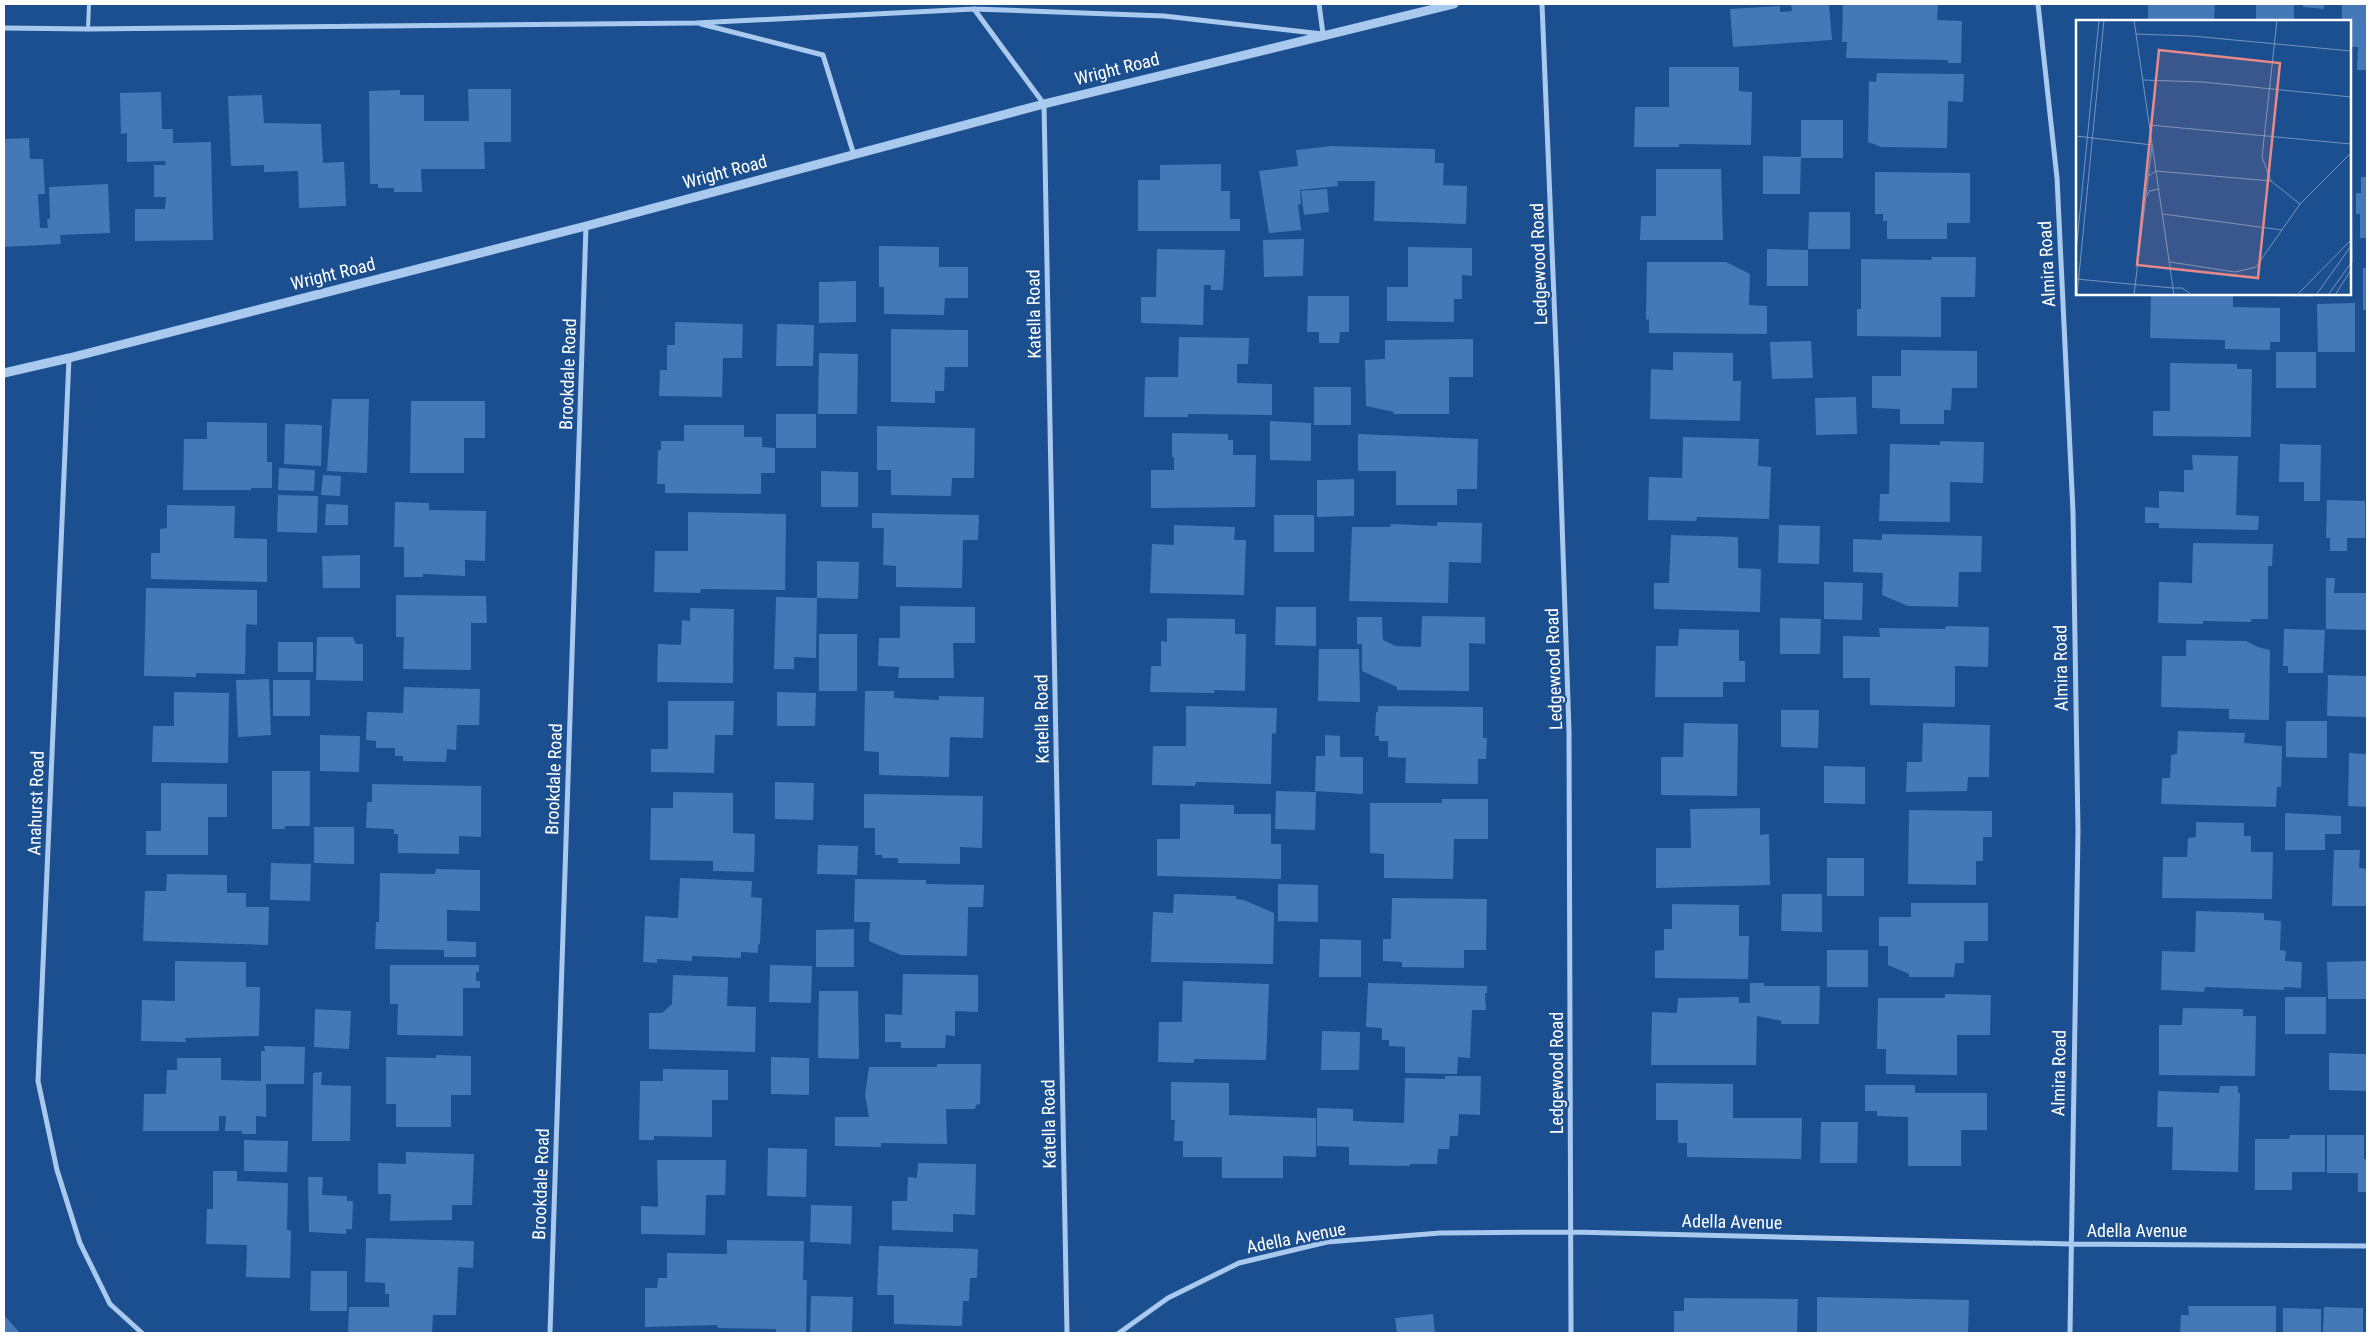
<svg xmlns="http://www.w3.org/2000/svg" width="2371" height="1337" font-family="'Roboto Condensed',sans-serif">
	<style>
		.building { fill: #4478b7 }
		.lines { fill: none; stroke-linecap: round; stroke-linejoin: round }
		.service { stroke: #a9c9ee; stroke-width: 4 }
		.minor { stroke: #a9c9ee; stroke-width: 5 }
		.tertiary { stroke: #a9c9ee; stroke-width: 9 }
		.labels { text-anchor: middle; stroke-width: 4.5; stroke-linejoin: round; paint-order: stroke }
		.street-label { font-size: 18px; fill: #fff; stroke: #1b4f8f }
		.inset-road { fill: none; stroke: #7695bc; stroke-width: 1 }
		.view { fill: #e88989; fill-opacity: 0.15; stroke: #e88989; stroke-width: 2.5 }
		.inset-edge { fill: none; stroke: #fff; stroke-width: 2.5 }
	</style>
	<rect width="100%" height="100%" fill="#1b4f8f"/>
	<path class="building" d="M1791 4H1829L1832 40 1733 47 1730 9 1780 6V12L1792 11Z
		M1843 4H1938L1937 20 1962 21 1961 63H1948V60L1846 58 1847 42H1842Z
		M2148 4H2215L2214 21H2148Z
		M2256 4H2294V21H2256Z
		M2303 4H2324V9L2303 7Z
		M2342 4H2367V70H2357L2358 47H2350V21H2342Z
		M1669 67H1739V91L1752 92 1751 145 1679 144V147H1634L1635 107H1669Z
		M1877 73 1964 74 1963 102 1948 101 1947 148 1881 147 1868 142 1869 81 1876 82Z
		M468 89H511V142H484L485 169H421L422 192H394V188H378V184H370L369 91 400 90V95H424V121H469Z
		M161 92 162 129H173V143L211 142 213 240 135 241V209H165L166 197H154V165H166L165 161 127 162V133L121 134 120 93Z
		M262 95 264 123 321 124 323 163 344 162 346 206 299 208 298 171 264 172V165L231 166 228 96Z
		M1801 120H1843V158H1801Z
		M29 138 30 159H43L45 194H38L40 228H48L47 219H50L49 187 108 184 110 233 60 235 61 244 4 247V139Z
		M1331 146 1435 149V163H1444L1443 185 1467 186 1466 224 1374 221 1375 181H1337L1338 186 1300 190 1301 204 1298 205 1301 230 1269 233 1259 171 1298 166 1296 150Z
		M1763 156 1801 157 1800 194H1763Z
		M1221 164V191H1230V219H1240V231H1138V180H1160V165Z
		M1656 169H1721L1723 240H1640L1641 216H1656Z
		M1875 172 1970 173V223H1947V239H1887V221H1883V214H1875Z
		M2361 177H2367V238H2360V214H2356V193H2361Z
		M1327 189 1329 212 1304 215 1301 191Z
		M2350 206H2352L2353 262H2350Z
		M1809 212H1850V249H1808Z
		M1304 239 1303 276 1264 277 1263 240Z
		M879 246 939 247V267H968V298H945L944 315 884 314V287H879Z
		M1408 247 1472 248V276L1462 275V299H1454V322L1387 321V287H1408Z
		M1157 249 1225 250 1223 290H1211V285H1204L1203 325 1141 323V297H1156Z
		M1767 249 1808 250V286H1767Z
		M1931 257H1976L1975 297H1941V337L1857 336V309H1861V259L1932 260Z
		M1647 262H1726L1750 274 1749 305 1767 306V334L1649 333V319L1646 320Z
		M2363 268H2367V310H2363Z
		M856 281V322L819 323V282Z
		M2151 294H2233V307L2280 308V342H2270V350L2225 349V340L2150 338Z
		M2272 294H2313V297L2272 296Z
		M1308 296H1349V332H1340L1339 343H1319V332H1307Z
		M2355 303V352H2318L2317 304Z
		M675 322 743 324 742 358H723L722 397 659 396 660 370H667V345H675Z
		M777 324 814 325 813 366H776Z
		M891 329 968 330V367H945L944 391H935V403L891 402Z
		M1179 337 1249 338 1248 364H1237V383L1272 384V415L1188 414V417H1144L1145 377H1178Z
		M1473 339V377H1449V414H1393L1394 412 1366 406 1365 360 1385 359V340Z
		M1811 341 1813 378 1772 379 1770 342Z
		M1901 350 1977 351V388H1952L1951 410H1944V424H1900V409L1872 408V376H1901Z
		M1673 352 1733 353V381H1741L1740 421 1650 419 1651 369 1673 370Z
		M2276 352H2316V388H2276Z
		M819 353 858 354 857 414H818Z
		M2170 363 2237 364V369H2252L2251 437 2153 436V411H2170Z
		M1314 387H1351V425H1314Z
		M1856 397 1857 434 1816 435 1815 398Z
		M332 399H369L367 473 327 471Z
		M411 401H485V438H464V473H410Z
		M776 414H816V448H776Z
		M1270 421 1311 423V461L1270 460Z
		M207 422 267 423V462H272V488H251V490H183L184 439H207Z
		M285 424 322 425 321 466 284 464Z
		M684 425H744V437H762V447L775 448V473H761V494L665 493V484H657L658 450H661V441H684Z
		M877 426 975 428 974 478H952L951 496 891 495V470H877Z
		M1172 433 1228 434V440H1233V455H1256L1255 507 1151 508V470H1174V457H1172Z
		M1358 434 1478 439 1477 489H1457V505H1396V471H1358Z
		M1683 437 1759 439 1758 466 1771 467 1769 519 1697 517 1696 521 1648 520 1649 477 1682 478Z
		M1940 441 1984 442 1983 483 1950 482V522L1879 521 1880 494H1889L1890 444 1940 445Z
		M2280 444 2321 445 2320 501H2304V482H2279Z
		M2192 455 2238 456 2236 515 2259 516 2258 530 2159 528V523H2145V507L2159 508V491L2184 492V470H2193Z
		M279 468 315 470 314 491 278 490Z
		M821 471 858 472V507H821Z
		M323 475 341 476 340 496 321 495Z
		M1354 479V516L1317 517V480Z
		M278 495 318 496 317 533 277 532Z
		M2327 500 2365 501V538H2347V551H2330V538H2326Z
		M395 502 429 503V510L486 511 485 561 465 560V576L423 574V577H404V547H394Z
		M326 504 348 505V525H325Z
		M167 505 235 506 234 538 267 539V582L151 579V553H160V529L167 528Z
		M688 512 786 514 785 590 701 589 700 593 654 592 655 551H688Z
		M872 513 979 515 978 540H963L962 588 896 587V566L883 565 884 528H872Z
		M1274 515H1314V552H1274Z
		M1437 522 1482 523 1481 563 1449 562 1448 603 1349 601 1352 527H1390L1391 524 1437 526Z
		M1174 525 1235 527 1234 540H1246L1244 595 1150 593 1152 544 1174 545Z
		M1779 525 1820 526 1819 564 1778 563Z
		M1882 534 1982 536 1981 572H1959L1958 607 1908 606 1882 595 1883 573 1853 572V539L1882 540Z
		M1671 535 1738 537V568L1761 569 1760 612 1654 609V583H1669Z
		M2193 543 2273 544 2272 566H2268V619H2251V622L2203 621V624L2158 623 2159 582 2192 583Z
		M360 555V588H323L322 556Z
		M817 561 859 562 858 599 817 598Z
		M2326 578H2335L2334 593H2367L2366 630 2326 629Z
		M1824 582 1863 583 1862 620 1824 619Z
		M146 588 257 590V625L246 624 245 674 196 673V677L144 676Z
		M396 595 486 596 487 623H471V670L403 669 404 637H396Z
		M776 597 817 598 816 658 794 657V669H774Z
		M900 606 975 607V643H953L954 678H898L899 667 878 666 879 638H900Z
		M1276 607H1316V646L1275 645Z
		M690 608 734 609 733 683 657 682 658 644 681 645 682 620 690 621Z
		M1422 616 1485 617V644L1469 643V691L1397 690V687L1362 671V644H1357V617H1382L1383 640 1396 646 1421 647Z
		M1167 618 1235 619V634H1246L1245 691 1214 690 1215 693 1150 692 1151 666H1161V641L1167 642Z
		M1780 618 1821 619 1820 654H1780Z
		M1946 626 1989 627 1988 667 1955 666V707L1870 705V678H1843V636L1880 637 1879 628 1945 629Z
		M1679 629 1739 630V661H1745V682H1723V697H1655L1656 646H1678Z
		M2284 629 2325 630 2323 673H2288V666H2283Z
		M819 634H857V691H819Z
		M317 637H353L356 644H363V681L316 680Z
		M2186 640 2246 641 2258 647 2270 650 2269 720 2229 719V709L2161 707 2162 656H2186Z
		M278 642H313V672H278Z
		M1319 649H1359L1360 702 1318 701Z
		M2328 675 2367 676V717L2327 716Z
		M269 679 271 735 238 737 236 680Z
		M273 680H310V716H273Z
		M404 687 480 689 479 725H457L456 750 447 749 446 762 403 761V756H395V748H376V741L366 740 367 712 403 713Z
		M865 691H894V698L939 700V696L984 697 983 738 950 737 949 777 879 775V752L864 751Z
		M174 692 229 693 228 763 152 762 153 726H174Z
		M777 692 816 693 815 726H777Z
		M668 701H734L733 735H715L714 773 651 772V749H668Z
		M1186 706 1277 708 1276 734 1272 733 1271 784 1196 782 1195 786 1152 785 1153 746H1186Z
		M1378 706 1483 707V738H1487L1486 759H1478V784L1405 783 1406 758 1388 757V741H1379V736H1375L1376 712H1378Z
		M1781 710H1819L1818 748 1781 747Z
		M2286 721H2327V758L2286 757Z
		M1684 723 1738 724 1737 796 1661 795V757H1683Z
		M1923 723 1990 725 1989 777H1968L1967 791 1906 792 1907 762H1922Z
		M2178 731 2245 733 2244 743 2282 746 2281 787H2277L2276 807 2161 804 2162 778H2170L2171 755 2177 754Z
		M320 735 360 736 359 772 320 771Z
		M1325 735 1340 736V757H1363V794L1315 791 1316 756H1325Z
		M2349 753 2367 754V807L2348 806Z
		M1824 766 1865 767V804L1824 803Z
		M272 771H310V826H285V829H272Z
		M775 782 814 783 813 820 775 819Z
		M161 783 227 784V817H208V855H146V831H161Z
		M372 784 481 786V837L459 836V854L398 853V834H394V829L366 828 367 802H372Z
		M1276 791 1316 792 1315 830 1275 829Z
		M673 792 733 793V833L755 834 754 872 713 871V861L650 860 651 808H673Z
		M864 794 983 796 982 848 960 847V864L898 863V858H882V855H875V828H864Z
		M1442 799H1488V839H1454L1453 879 1384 878V854L1370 853V803H1442Z
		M1180 804 1234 805V814H1271V844H1281V879L1157 876V839H1180Z
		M1760 808V835L1769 834 1770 885 1656 888V848H1691L1690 809Z
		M1909 810 1992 811V837H1983V861H1976V885L1908 884Z
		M2285 813 2341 816V834H2325V850H2285Z
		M2196 822 2244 823V836H2251V852H2273L2272 899 2162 898 2163 857H2187L2188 838 2196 837Z
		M314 827H354V864L314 863Z
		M818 845 858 846 857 875 817 874Z
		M2334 850H2360L2359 868 2367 869V906H2332Z
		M1827 858H1864V896H1827Z
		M271 863 311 864 310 901 270 900Z
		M436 869 480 870V911L447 910V941L476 942V957H444V950L375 949 376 922H379L380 873 435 874Z
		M167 874 227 875V893H246V907H269L268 945 143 941 145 891H166Z
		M680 878 752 881 751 897 762 898 760 944 758 945V953L741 952V958L692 956V961L657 959V963L643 962 645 916 678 918Z
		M855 879 926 880V884L984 885 983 907H968L967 956 901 955 869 941 870 922H854Z
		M1278 884 1318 885V922L1278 921Z
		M1174 894 1236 896V899L1244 900 1274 913 1273 964 1151 962 1153 912 1173 913Z
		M1782 894H1822V932L1781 931Z
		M1392 898 1487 899 1486 950H1464V968L1402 967V962L1383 961V939H1391Z
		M1911 903H1988V941H1964V963H1955L1954 977H1909V974L1888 965V946H1879V917H1911Z
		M1672 904 1739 905V936H1749L1748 979 1655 978V951L1664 950V929H1672Z
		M2196 911 2264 913V920L2281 921 2280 950 2286 951 2285 961 2302 962 2301 988 2284 987V990L2205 987 2204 992 2161 990 2162 951 2195 952Z
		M854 929V967H816V930Z
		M1320 939 1361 940V977H1319Z
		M1827 950H1868V987H1827Z
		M175 961 246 962V987H260L259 1036 185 1038 186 1042 141 1041 142 1000 175 1001Z
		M2367 961V999H2328L2327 962Z
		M390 965H479V972H476V981H480V988H463V1036L397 1035 398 1004H390Z
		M770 965 812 966 811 1003 769 1002Z
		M903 974 978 975V1012L955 1011V1036L946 1035 945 1048H901V1042H885V1014L902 1015Z
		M673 975 728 977 727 1006 756 1007 755 1052 649 1049V1013H662L672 1004Z
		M1183 981 1269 984 1266 1060 1194 1059V1063L1158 1062 1159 1022H1182Z
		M1368 983 1487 986V993H1485L1486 1010H1472L1470 1058 1458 1057 1457 1074 1405 1073V1047L1389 1046V1040H1382V1028L1366 1027Z
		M1750 983H1764V986H1820L1819 1024H1781L1782 1021 1757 1016 1756 1065H1651L1652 1012 1677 1013 1678 998 1739 997V1003H1750Z
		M819 991H858L859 1059 818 1058Z
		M1945 994 1991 995 1990 1035H1957V1075L1886 1074V1049H1877L1878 998H1945Z
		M2285 997H2326V1034H2285Z
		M2183 1008 2243 1009V1016H2256L2255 1076 2159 1075V1025H2182Z
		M315 1009 351 1011 349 1049 314 1047Z
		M1322 1031 1360 1032 1359 1070H1321Z
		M264 1046 305 1047 304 1084H266V1117L256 1116V1134H242V1131H225L226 1116H219V1131H143L144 1094H166L167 1070H177V1058H221V1080L261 1081V1051H265Z
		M2329 1053 2367 1054V1091L2329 1090Z
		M436 1055 471 1056V1095H451V1127H396V1104H386V1057L436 1058Z
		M771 1057 809 1058V1095L771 1094Z
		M937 1064H981L980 1104 976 1105 975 1109H946L947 1144 881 1143V1147L835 1146V1117H869L865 1095 869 1067H937Z
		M663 1069 728 1070V1100H712V1137L654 1136V1140H639L640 1081H663Z
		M322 1072 321 1085 351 1086 350 1141H312L313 1073Z
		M1445 1076H1481L1480 1115 1459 1114 1458 1136H1450L1449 1149H1438L1437 1164H1410V1166L1349 1165V1147L1317 1146V1108L1353 1109V1121L1404 1123 1405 1078 1445 1079Z
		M1171 1082 1229 1083V1115L1316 1118V1157L1283 1156V1178H1222V1157H1183V1141H1174L1175 1120H1171Z
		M1656 1083 1733 1084V1118H1802L1801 1159 1687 1157V1143H1678V1120H1656Z
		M1865 1085H1915V1093H1987V1130H1961V1166H1908V1117L1877 1116V1111H1865Z
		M2220 1086H2238V1093H2240L2238 1172 2172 1170 2173 1127H2157L2158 1091 2219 1093Z
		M1821 1122H1858L1857 1163H1820Z
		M2290 1135H2325V1172H2292V1190H2255V1139H2289Z
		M2327 1135H2364V1159H2367V1192H2358V1173H2327Z
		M244 1140 288 1141 287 1172 244 1171Z
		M768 1148 807 1149 806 1197 767 1196Z
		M406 1152 474 1154 472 1205H452V1220L390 1221 391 1194H378V1163L406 1164Z
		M657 1160H726L725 1195H706L705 1235 641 1234V1206L658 1207Z
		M918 1163 976 1164 975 1215 953 1214V1232L892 1230V1201H907L908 1177 917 1178Z
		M213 1171H237V1181L288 1183 287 1230 291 1231 290 1278 246 1277 247 1245 206 1244 207 1209H213Z
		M308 1177H323L322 1195 347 1196V1201H353L352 1229H346V1234L309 1232Z
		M811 1205 852 1206 851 1244 810 1242Z
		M366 1238 474 1241 473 1268 458 1267 456 1315H433L432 1333H348L349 1307H389V1294H385V1283L365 1282Z
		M727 1240 804 1241 803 1280H807L806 1333H776V1329L718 1328 717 1325 645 1327V1288H657L658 1278H667V1253L727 1254Z
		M879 1246 978 1249 977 1278H970L969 1301H963L962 1326 894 1324V1295H877Z
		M311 1271H347V1311H310Z
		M811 1296 853 1297 852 1333H810Z
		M1817 1297 1969 1300 1968 1333H1817Z
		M1684 1298 1798 1299 1797 1333H1674V1311H1684Z
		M2188 1306H2276V1333H2180L2181 1315H2189Z
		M2324 1307 2363 1308V1333H2323Z
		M2283 1308 2321 1309V1333H2283Z
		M1433 1314 1435 1333H1397L1395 1318Z
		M4 1315 20 1333H4Z"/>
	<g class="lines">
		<path class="service" d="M88 29 89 4"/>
		<path class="minor" d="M1542 4 1557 372 1569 731 1571 1333
			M2038 4 2057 178 2073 512 2078 831 2070 1333
			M974 9 1044 104 1067 1333
			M701 24 823 55 854 155
			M4 28 88 29 696 23 974 9 1164 16 1323 34 1319 4
			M69 358 38 1081 57 1170 80 1243 110 1304 142 1333
			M550 1333 586 226
			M1119 1333 1168 1298 1239 1263 1327 1242 1440 1233 1572 1232 2070 1244 2367 1246"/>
		<path class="tertiary" d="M4 373 69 358 586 226 1044 104 1454 4"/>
	</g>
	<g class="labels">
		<g class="street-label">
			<text transform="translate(1117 69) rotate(-14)" y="6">Wright Road</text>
			<text transform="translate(725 172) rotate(-15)" y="6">Wright Road</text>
			<text transform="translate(1539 264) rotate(-92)" y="6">Ledgewood Road</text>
			<text transform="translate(2047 264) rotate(-93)" y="6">Almira Road</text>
			<text transform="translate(333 274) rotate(-14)" y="6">Wright Road</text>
			<text transform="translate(1034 314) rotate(-91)" y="6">Katella Road</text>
			<text transform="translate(568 374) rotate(-88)" y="6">Brookdale Road</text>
			<text transform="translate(2061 668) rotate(-91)" y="6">Almira Road</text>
			<text transform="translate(1554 669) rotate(-92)" y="6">Ledgewood Road</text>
			<text transform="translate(1042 719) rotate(-91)" y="6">Katella Road</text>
			<text transform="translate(554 779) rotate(-88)" y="6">Brookdale Road</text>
			<text transform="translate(36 803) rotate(-88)" y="6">Anahurst Road</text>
			<text transform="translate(1557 1073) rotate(-90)" y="6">Ledgewood Road</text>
			<text transform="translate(2059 1073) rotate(-89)" y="6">Almira Road</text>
			<text transform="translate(1049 1124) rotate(-91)" y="6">Katella Road</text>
			<text transform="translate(541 1184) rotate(-88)" y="6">Brookdale Road</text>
			<text transform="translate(1732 1222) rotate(1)" y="6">Adella Avenue</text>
			<text x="2137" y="1237">Adella Avenue</text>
			<text transform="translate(1296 1238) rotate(-11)" y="6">Adella Avenue</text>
		</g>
	</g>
	<g transform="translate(2076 20)">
		<rect width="275" height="275" fill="#1b4f8f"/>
		<path class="inset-road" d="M58 0 98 275M201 0 186 137 195 161 224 184M60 14 116 16 275 31M67 60 127 62 275 77M74 105 275 124M0 116 76 125 58 275M71 157 80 151 195 161M71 176 73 171 83 169M87 194 206 210M0 232 23 0M94 242 159 252 180 247 224 184 275 133M0 259 97 268M97 268H106L116 275M1 275 28 0M221 275 275 220M240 275 275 226M252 275 275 243M259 275 275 250"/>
		<path class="view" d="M83 30 204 43 182 258 61 245Z"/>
		<rect width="275" height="275" class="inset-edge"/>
	</g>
	<rect width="2371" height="1337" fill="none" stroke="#ffffff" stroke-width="10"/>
</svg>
